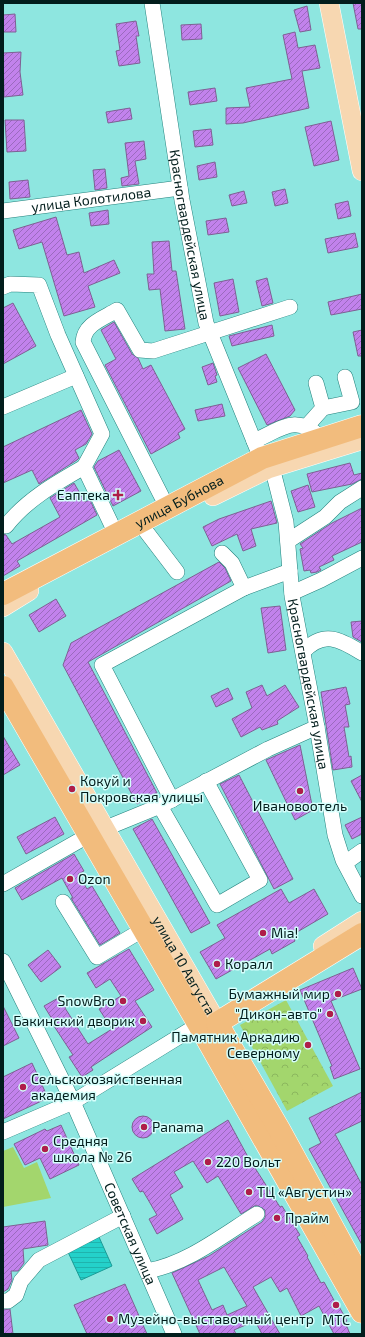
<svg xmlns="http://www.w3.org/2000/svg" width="365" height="1337" font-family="'Exo 2',sans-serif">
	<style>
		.forest { fill: url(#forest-crowns) }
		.garden { fill: #a3d66d }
		.water { fill: url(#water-rules); stroke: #1a9b96 }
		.building { fill: url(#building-hatch); stroke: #7e6093; fill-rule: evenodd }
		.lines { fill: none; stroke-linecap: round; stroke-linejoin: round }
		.minor-casing { stroke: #23827d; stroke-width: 16 }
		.major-casing { stroke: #fff; stroke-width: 20 }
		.highway-casing { stroke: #fff; stroke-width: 23 }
		.minor { stroke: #fff; stroke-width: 15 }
		.major { stroke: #f7d7b1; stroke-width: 19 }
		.highway { stroke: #f2bc7d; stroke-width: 22 }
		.poi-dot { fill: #af1d49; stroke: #d5fefb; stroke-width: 1.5 }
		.labels { text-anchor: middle; stroke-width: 3; stroke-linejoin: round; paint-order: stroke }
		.street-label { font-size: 14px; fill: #021d1c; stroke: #d5fefb }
		.poi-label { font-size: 14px; fill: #021d1c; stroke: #d5fefb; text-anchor: start }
	</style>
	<defs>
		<pattern id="forest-crowns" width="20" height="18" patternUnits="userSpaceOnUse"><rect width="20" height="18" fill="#a3d66d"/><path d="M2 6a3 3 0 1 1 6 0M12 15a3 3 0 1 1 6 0" fill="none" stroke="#8bb75e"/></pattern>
		<pattern id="water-rules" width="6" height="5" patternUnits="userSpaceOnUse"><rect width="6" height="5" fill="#24d1ca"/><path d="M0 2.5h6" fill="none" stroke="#1fb3ad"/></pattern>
		<pattern id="building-hatch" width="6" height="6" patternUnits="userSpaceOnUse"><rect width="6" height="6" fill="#c282ec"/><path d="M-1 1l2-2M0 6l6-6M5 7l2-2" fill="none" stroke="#9b6abe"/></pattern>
	</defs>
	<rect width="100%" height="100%" fill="#8ee6e0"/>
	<path class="forest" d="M286 1000 333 1086 287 1111 240 1025Z"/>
	<path class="garden" d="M13 1147 24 1168 37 1162 51 1198 3 1207V1151Z"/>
	<path class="water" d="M99 1237 112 1266 81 1280 68 1252Z"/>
	<path class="building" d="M353 3H362V29H358Z
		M307 6 311 30 300 32 294 10Z
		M15 14 16 32H3V15Z
		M136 21 139 36H136L140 63 119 66 116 51 120 50 116 24Z
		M201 24 202 39 182 40 181 25Z
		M295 32 298 48 315 45 320 68 302 71 309 108 243 123 226 124V108L250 107 246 88 292 79 283 35Z
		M21 52 20 72 23 95 4 97 3 53Z
		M215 88 217 101 190 105 188 92Z
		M130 108 132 119 108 123 106 112Z
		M5 120H24L26 151 7 152Z
		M331 121 339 160 314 166 305 127Z
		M211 129 213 145 195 147 193 131Z
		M144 141 146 159 135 161 139 184 122 186 121 178 129 176 125 143Z
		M215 162 217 177 199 180 197 166Z
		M105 169 107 188 95 190 93 170Z
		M28 180 30 197 10 199 9 182Z
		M285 189 288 203 275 206 272 192Z
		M244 191 247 203 232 206 229 195Z
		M348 201 351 216 338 219 335 204Z
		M108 210 109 224 91 226 89 213Z
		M56 217 67 255 79 252 84 273 114 260 120 273 88 286 95 307 64 316 42 242 19 249 13 230Z
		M226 218 229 232 208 235 206 221Z
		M355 233 358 247 328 253 325 239Z
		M169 241 172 271H176L185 329 165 331 160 289 149 290 147 274H154L152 242Z
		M267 278 273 303 262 306 256 281Z
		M233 279 239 312 220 316 214 283Z
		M362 294V309L331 315 328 302Z
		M13 303 36 346 3 364V308Z
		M114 322 132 354 138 358 143 369 151 365 185 429 178 433 180 438 151 454 105 365 116 359 101 330Z
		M272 325 274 336 232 346 229 336Z
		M362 330V356H358L353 332Z
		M266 354 295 410 290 416 267 425 238 368Z
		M213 363 217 375 215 376 217 382 208 385 202 367Z
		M222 404 225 416 198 421 195 410Z
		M81 410 92 434 86 444 75 450 79 458 77 460 39 484 32 470 3 483V447Z
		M119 450 141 491 113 506 94 467 98 461Z
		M350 463 354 475 362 473V479L352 484 312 492 307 474Z
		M74 483 85 502 90 500 97 515 17 561 20 566 3 576V534L6 535 12 544 60 517 50 498Z
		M308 485 315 507 298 512 291 491Z
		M271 501 277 523 251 529 256 546 243 551 237 534 212 546 203 527 219 519Z
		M362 508V542L332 556 334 560 319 567 321 570 317 572 311 573 310 570 304 571 300 549 303 548 300 544 332 523Z
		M219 562 225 568 231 581 88 662 157 793 137 804 63 665 71 643Z
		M56 599 66 616 39 632 29 615Z
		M280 606 286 650 268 653 261 608Z
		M362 621V642L353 637 351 622Z
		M262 685 267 696 285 685 299 707 277 721 278 724 262 730 260 727 241 737 232 719 252 708 246 692Z
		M346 687 350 704 345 705 349 727H344L349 757 351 756 352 767 333 770 321 692Z
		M228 688 233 699 216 707 211 696Z
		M3 736 20 765 3 775Z
		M300 745 313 810 295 820 266 760Z
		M239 775 293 879 274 889 220 784Z
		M362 775V802L351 781Z
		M55 817 64 834 26 854 17 837Z
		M362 817V834L352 839 345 825Z
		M152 819 210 923 191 933 133 829Z
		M74 854 84 871 78 874 87 889 92 886 120 933 100 945 71 898H73L62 878 22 900 15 888Z
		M281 889 289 903 314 889 328 914 292 935 295 941 272 954 270 949 216 979 200 952 225 938 217 925Z
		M129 949 154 990 135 1001 152 1027 91 1067 93 1070 82 1077 69 1057 73 1055 50 1020 52 1019 44 1006 60 997 66 1007 65 1008 88 1044 112 1029 99 1009 121 996 110 979 96 988 87 973Z
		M48 950 61 967 41 982 28 965Z
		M353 968 362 989 331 1001 360 1069 334 1079 330 1067 332 1066 300 990Z
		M3 1006 19 1038 3 1046Z
		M32 1063 48 1098 3 1119V1077Z
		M362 1092V1121L335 1134 362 1185V1245L309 1149 321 1143 309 1118Z
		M132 1127a11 11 0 1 1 22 0a11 11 0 1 1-22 0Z
		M228 1120 248 1157 280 1207 282 1206 300 1235 297 1237 308 1256 307 1257 321 1283 324 1282 335 1302 336 1301 347 1321 345 1322 350 1334H334L319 1306 301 1316 287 1288 280 1292 271 1277 253 1287 280 1334H262L255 1321 234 1330 236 1334H200L172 1273 209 1256 262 1222 265 1218V1210L256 1205 241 1214 218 1176 207 1183 193 1161 174 1172 183 1187 170 1195 183 1219 157 1234 149 1219 157 1215 143 1191 140 1192 132 1179ZM224 1267 247 1306 227 1315 223 1305 212 1310 198 1280Z
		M61 1125 79 1165 50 1179 40 1158 25 1165 14 1144 45 1129 47 1131Z
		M45 1221 48 1245 23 1249 24 1263 18 1271H11L12 1280 8 1289 3 1292V1227Z
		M125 1284 147 1334H87L74 1305Z
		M10 1309 13 1334H3V1310Z"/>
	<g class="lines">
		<g class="minor-casing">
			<g id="minor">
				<path id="s1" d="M152 3 182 200 206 323 258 451 268 469 274 475 286 522 292 596 317 727 335 835 343 860 362 896"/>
				<path id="s2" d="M3 211 180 188"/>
				<path d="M3 287 10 284 39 285 58 335 102 434 84 467 116 534"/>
				<path d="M3 407 76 376"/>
				<path d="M323 408 352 402 345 377"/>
				<path d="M307 426 323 408 316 383"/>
				<path d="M254 441C282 429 296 413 321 438"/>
				<path d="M167 507 83 342C84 324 104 318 117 310L140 350 153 351 290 307"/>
				<path d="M6 526C26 500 56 483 84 467"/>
				<path d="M145 530 177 572"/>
				<path d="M288 541 325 517 340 502 362 488"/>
				<path d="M244 588 290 571"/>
				<path d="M292 593 321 580 362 558"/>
				<path d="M303 652C323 630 340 639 362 653"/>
				<path d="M172 800 102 665 244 588 232 563 222 553"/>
				<path d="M160 806 217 905 260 880 206 781"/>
				<path d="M345 863 362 851"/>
				<path d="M3 884 89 835 160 806 268 749 317 727"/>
				<path d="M63 902 97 957 144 929"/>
				<path id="s3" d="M3 961 73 1102 174 1334"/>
				<path d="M3 1132 73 1102 206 1020"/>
				<path d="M147 1271C187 1264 223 1235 257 1214"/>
				<path d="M3 1301H8L16 1295 21 1281 39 1260 123 1216"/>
			</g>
		</g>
		<g class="major-casing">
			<g id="major">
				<path d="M329 3 362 171"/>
				<path d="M213 496 268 469 362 440"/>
				<path d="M3 607 29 591"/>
				<path id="s4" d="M3 652 217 1023"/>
				<path d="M323 946 362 921"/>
			</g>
		</g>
		<g class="highway-casing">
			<g id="highway">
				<path id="s5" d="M3 594 262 458 362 426"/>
				<path d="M3 687 199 1025 362 1312"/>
				<path d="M362 934 217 1023 279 1129 362 1281"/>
			</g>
		</g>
		<use href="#minor" class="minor"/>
		<use href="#major" class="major"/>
		<use href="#highway" class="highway"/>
	</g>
	<g class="poi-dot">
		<path d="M116 489h4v4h4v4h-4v4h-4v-4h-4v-4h4z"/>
		<circle cx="72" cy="789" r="4"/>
		<circle cx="300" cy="791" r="4"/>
		<circle cx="70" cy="879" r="4"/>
		<circle cx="263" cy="933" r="4"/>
		<circle cx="217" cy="964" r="4"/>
		<circle cx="338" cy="994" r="4"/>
		<circle cx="123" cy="1001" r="4"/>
		<circle cx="330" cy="1014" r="4"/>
		<circle cx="143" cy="1021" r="4"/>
		<circle cx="308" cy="1045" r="4"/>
		<circle cx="23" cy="1087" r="4"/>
		<circle cx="144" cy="1127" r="4"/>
		<circle cx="45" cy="1149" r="4"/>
		<circle cx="208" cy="1162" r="4"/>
		<circle cx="249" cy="1192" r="4"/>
		<circle cx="277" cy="1218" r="4"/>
		<circle cx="336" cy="1305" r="4"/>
		<circle cx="110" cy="1319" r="4"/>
	</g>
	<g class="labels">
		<g class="street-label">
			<text dy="5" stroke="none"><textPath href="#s2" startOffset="89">улица Колотилова</textPath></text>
			<text dy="5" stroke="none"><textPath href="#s1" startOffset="235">Красногвардейская улица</textPath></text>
			<text dy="5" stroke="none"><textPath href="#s5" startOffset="199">улица Бубнова</textPath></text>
			<text dy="5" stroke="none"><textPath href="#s1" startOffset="704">Красногвардейская улица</textPath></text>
			<text dy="5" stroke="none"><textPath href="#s4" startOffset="362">улица 10 Августа</textPath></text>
			<text dy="5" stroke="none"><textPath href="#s3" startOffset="301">Советская улица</textPath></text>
		</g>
		<g class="poi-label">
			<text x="110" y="500" text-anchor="end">Еаптека</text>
			<text x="80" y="786">Кокуй и<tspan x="80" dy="16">Покровская улицы</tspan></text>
			<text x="300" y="811" text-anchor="middle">Ивановоотель</text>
			<text x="78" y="884">Ozon</text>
			<text x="271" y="938">Mia!</text>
			<text x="225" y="969">Коралл</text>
			<text x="330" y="999" text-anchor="end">Бумажный мир</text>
			<text x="115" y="1006" text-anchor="end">SnowBro</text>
			<text x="322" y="1019" text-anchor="end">"Дикон-авто"</text>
			<text x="135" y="1026" text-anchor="end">Бакинский дворик</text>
			<text x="300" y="1042" text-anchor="end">Памятник Аркадию<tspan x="300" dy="16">Северному</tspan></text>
			<text x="31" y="1084">Сельскохозяйственная<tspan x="31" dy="16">академия</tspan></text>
			<text x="152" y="1132">Panama</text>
			<text x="53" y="1146">Средняя<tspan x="53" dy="16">школа № 26</tspan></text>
			<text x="216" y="1167">220 Вольт</text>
			<text x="257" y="1197">ТЦ «Августин»</text>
			<text x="285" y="1223">Прайм</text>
			<text x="118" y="1324">Музейно-выставочный центр</text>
			<text x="336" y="1325" text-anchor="middle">МТС</text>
		</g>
	</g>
	<rect width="365" height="1337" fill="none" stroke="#021d1c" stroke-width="8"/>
</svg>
